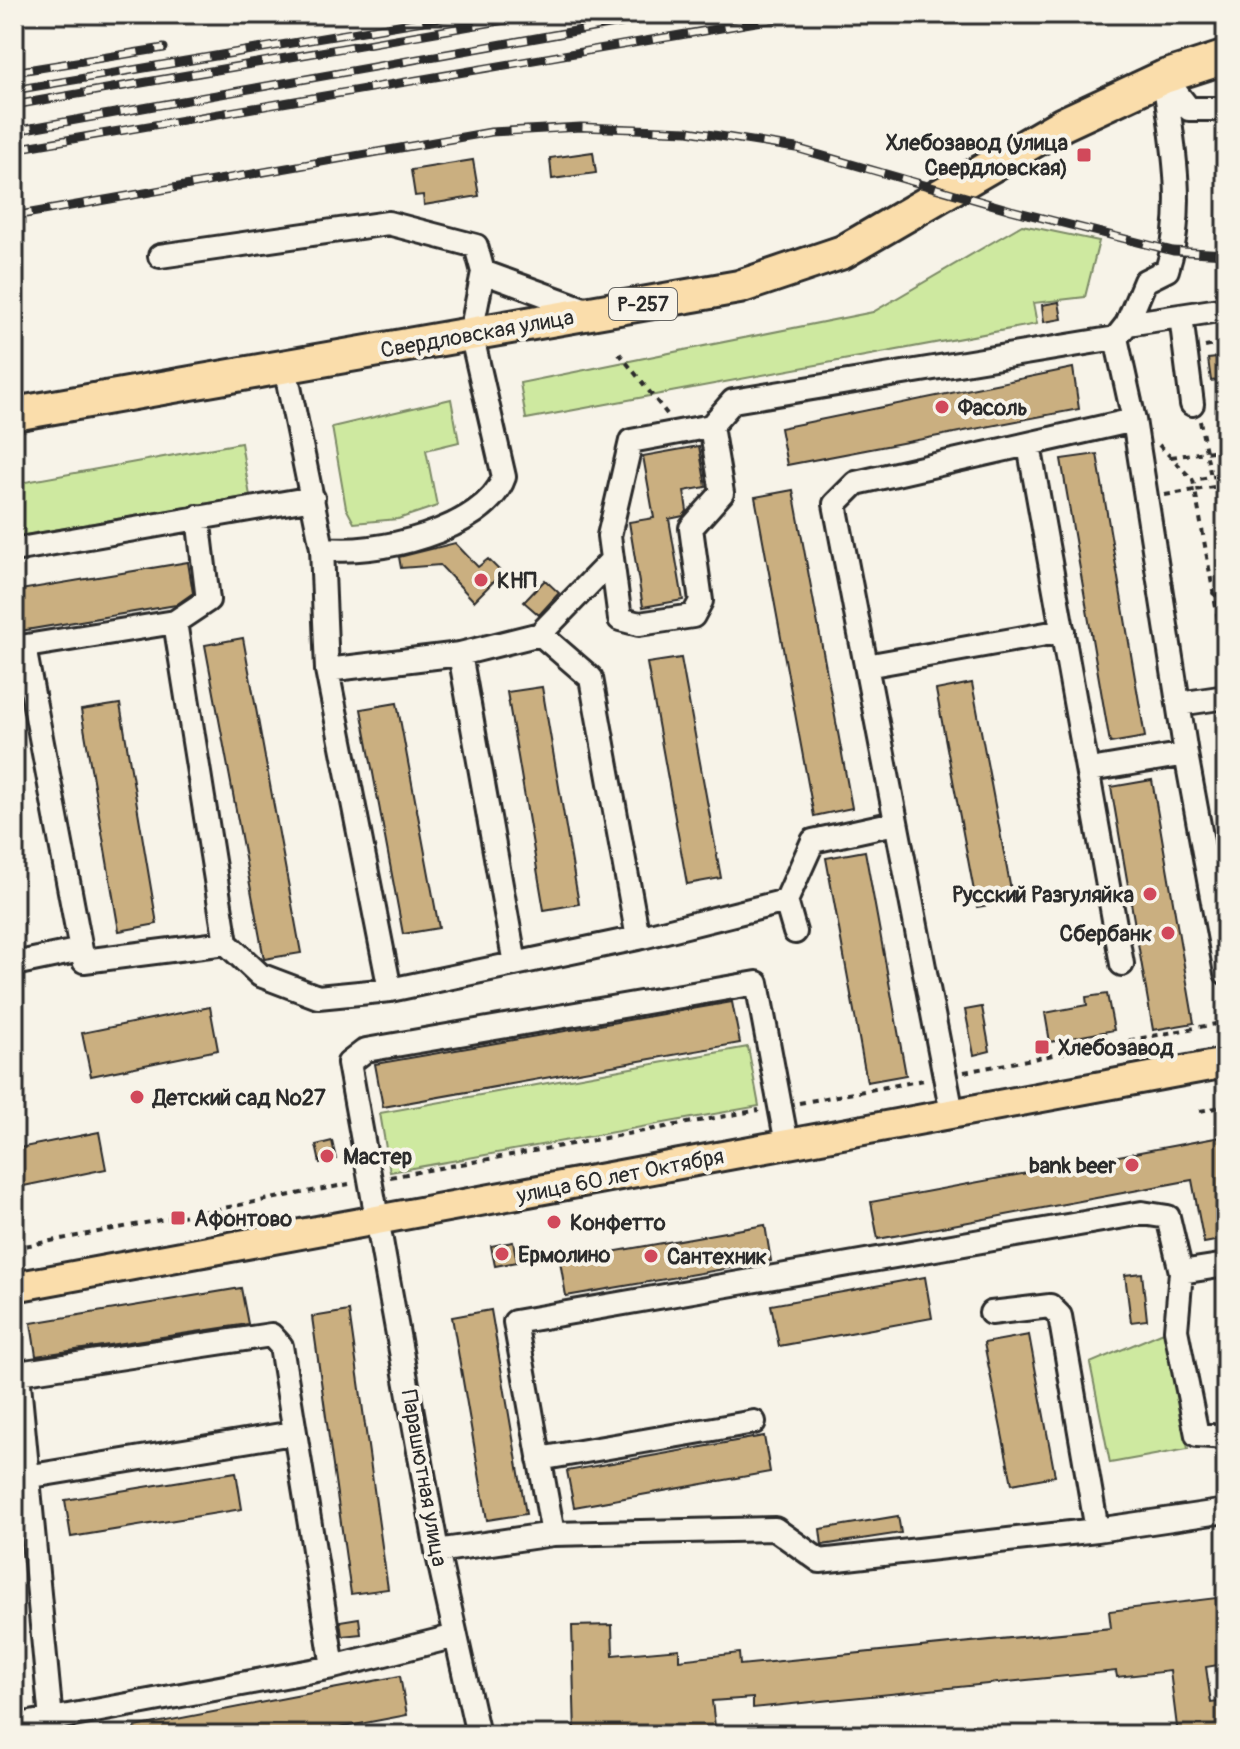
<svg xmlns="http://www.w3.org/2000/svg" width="1240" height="1749" font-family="Pangolin,sans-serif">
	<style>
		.green { fill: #cee9a0; stroke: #7c8a66; stroke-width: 2 }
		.building { fill: #caaf80; stroke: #2b2b2b; stroke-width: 2 }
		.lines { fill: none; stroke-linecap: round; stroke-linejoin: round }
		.minor-casing { stroke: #2b2b2b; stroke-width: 28 }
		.major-casing { stroke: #2b2b2b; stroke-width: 34 }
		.highway-casing { stroke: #2b2b2b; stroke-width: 38 }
		.path { stroke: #2b2b2b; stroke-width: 4; stroke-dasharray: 6 6; stroke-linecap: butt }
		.minor { stroke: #f7f3e8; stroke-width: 22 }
		.major { stroke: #faddab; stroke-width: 28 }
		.highway { stroke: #faddab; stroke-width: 32 }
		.rail-casing { stroke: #2b2b2b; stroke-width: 9 }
		.rail { stroke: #f7f3e8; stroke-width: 6; stroke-dasharray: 18; stroke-linecap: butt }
		.poi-dot { fill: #d1495b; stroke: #f7f3e8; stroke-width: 3 }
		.labels { text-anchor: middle; stroke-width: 8; stroke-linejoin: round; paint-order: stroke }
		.shield { fill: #f7f3e8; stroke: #686764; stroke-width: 2 }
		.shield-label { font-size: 20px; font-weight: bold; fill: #2b2b2b }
		.poi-label { font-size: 22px; font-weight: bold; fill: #2b2b2b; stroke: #f7f3e8; text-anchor: start }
		.street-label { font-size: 22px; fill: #2b2b2b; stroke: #f7f3e8 }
	</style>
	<rect width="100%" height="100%" fill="#f7f3e8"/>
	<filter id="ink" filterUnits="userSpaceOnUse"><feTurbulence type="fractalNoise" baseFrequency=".0125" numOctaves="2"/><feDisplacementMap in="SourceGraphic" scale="16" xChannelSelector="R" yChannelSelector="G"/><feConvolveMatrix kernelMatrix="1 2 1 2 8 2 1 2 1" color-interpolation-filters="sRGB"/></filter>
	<g filter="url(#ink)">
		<path class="green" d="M1022 225 1099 241 1085 297 1033 303 1037 324 526 419 520 383 873 312Z
			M451 399 459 442 426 450 437 506 398 519 354 523 346 508 332 427Z
			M241 443 250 496 14 537V484Z
			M748 1047 759 1106 390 1172 380 1113Z
			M1166 1331 1188 1449 1110 1463 1090 1363Z"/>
		<path class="building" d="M593 152 596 173 552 179 550 158Z
			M473 160 479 196 424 205 423 195 415 196 411 170Z
			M1059 302 1062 319 1044 322 1042 305Z
			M1226 357V379L1211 381 1208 359Z
			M1073 368 1079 409 787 465 780 428Z
			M699 446 706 487 684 491 687 511 683 516 669 519 683 600 643 607 629 522 654 518 643 456Z
			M1097 454 1145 737 1110 743 1061 459Z
			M793 490 852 808 814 816 755 497Z
			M455 543 478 567 488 559 502 573 474 601 440 565 401 568 399 557Z
			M188 562 193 593 176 605 14 632V591Z
			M545 580 559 593 539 615 524 602Z
			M243 638 301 953 264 959 205 645Z
			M681 658 721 878 687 884 647 663Z
			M972 683 1013 901 977 907 936 690Z
			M542 687 579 904 544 910 507 692Z
			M397 703 439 928 403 934 361 709Z
			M120 704 157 924 119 931 81 710Z
			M1152 780 1194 1023 1153 1030 1111 787Z
			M865 851 906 1075 867 1082 826 858Z
			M1107 994 1114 1030 1050 1042 1045 1013 1087 1005 1086 997Z
			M732 1002 740 1043 383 1107 375 1064Z
			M210 1007 218 1050 91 1076 82 1033Z
			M982 1007 990 1051 974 1055 965 1010Z
			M99 1132 106 1169 14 1188V1149Z
			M1226 1136V1239L1204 1243 1192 1180 878 1239 871 1202Z
			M332 1141 336 1159 320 1163 316 1145Z
			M765 1225 771 1261 566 1296 560 1261Z
			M513 1242 517 1262 495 1266 491 1246Z
			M1142 1273 1147 1320 1131 1322 1125 1275Z
			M925 1277 932 1318 779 1346 771 1305Z
			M241 1288 248 1324 36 1356 31 1323Z
			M491 1310 526 1514 487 1520 452 1317Z
			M349 1311 388 1589 351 1594 312 1317Z
			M1029 1335 1055 1476 1012 1484 984 1343Z
			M764 1436 770 1472 574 1507 567 1471Z
			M236 1472 242 1509 71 1537 65 1500Z
			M898 1516 901 1533 822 1545 820 1529Z
			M1216 1598 1224 1664 1206 1667 1211 1703 1226 1701V1735H1178L1170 1671 1117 1677 1116 1671 753 1708V1698L712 1701 716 1735H575L572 1626 612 1625 613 1655 679 1649V1660L739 1653 740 1665 1111 1628 1109 1611Z
			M359 1618 361 1634 342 1636 340 1621Z
			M400 1676 407 1715 302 1735H136L135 1727Z"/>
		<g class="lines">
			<g class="minor-casing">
				<path id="minor" d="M1165 78 1189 109H1226
					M160 256 388 223 476 246 483 272 471 333 504 477C486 530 372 557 322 548L285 367
					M483 272 589 311
					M1181 316 1192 404
					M1127 324 1226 309
					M1116 338 1134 420 1186 754 1226 973
					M711 426 631 441 609 536 620 619 639 624 693 616 701 601 691 528 722 493 711 426 733 401 1116 338 1127 324 1145 281 1167 270C1187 208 1172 140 1164 77
					M1029 445 1122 964
					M322 548 327 670 390 990
					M14 550 313 498
					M175 622 226 943
					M540 634 591 678 638 938
					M24 647 81 950
					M14 648 175 622 208 600 198 517
					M460 654 515 964
					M866 666 1063 631
					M327 670 460 654 540 634 611 561
					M1179 704 1226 697
					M1090 770 1186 754
					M786 901 795 932
					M14 964 81 950 84 961 226 943 260 975 318 997 390 990 638 938 786 901 813 841 895 823
					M952 1113 835 504 856 483 1134 420
					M1181 1272 1226 1265
					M991 1313 1050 1306 1060 1316 1097 1530 1226 1511
					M539 1459 754 1422
					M26 1477 293 1433
					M553 1534 515 1322 1142 1213 1168 1217 1181 1272 1176 1330 1197 1435 1226 1437
					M437 1551 553 1534 775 1529 820 1561 1097 1530
					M51 1720 18 1373 271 1335 281 1346 333 1667
					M14 1726 333 1667 456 1636
					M478 1735 437 1551 349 1063 366 1050 757 983 787 1144"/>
			</g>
			<g class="major-casing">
				<path id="major" d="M14 1287 1226 1063"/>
			</g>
			<g class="highway-casing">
				<path id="highway" d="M14 414 739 287 843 252 1063 124 1164 77 1226 57"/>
			</g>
			<path class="path" d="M1205 347 1226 343
				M619 353 667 414
				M1200 421 1211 477
				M1159 445 1193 480
				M1171 457 1226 449
				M1226 485 1195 490 1226 663
				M1165 495 1195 490 1193 480 1226 474
				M1226 591 1213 593 1226 604
				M964 1072 1226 1022
				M799 1103 924 1080
				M1200 1111 1226 1106
				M390 1177 759 1110
				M14 1248 349 1184"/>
			<use href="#minor" class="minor"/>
			<use href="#major" class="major"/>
			<use href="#highway" class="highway"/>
			<g class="rail-casing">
				<path id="rail" d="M14 72 164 48
					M14 90 464 14
					M14 105 540 14
					M14 131 671 14
					M14 149 803 14
					M14 216 491 132 581 127 688 131 796 148 1011 210 1173 251 1226 254"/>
			</g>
			<use href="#rail" class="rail"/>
		</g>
	</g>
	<g class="poi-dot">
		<rect x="1076" y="147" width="16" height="16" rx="4"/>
		<circle cx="942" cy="407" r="8"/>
		<circle cx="481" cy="580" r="8"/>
		<circle cx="1150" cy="894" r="8"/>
		<circle cx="1168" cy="933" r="8"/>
		<rect x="1034" y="1039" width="16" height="16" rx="4"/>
		<circle cx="137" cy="1097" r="8"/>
		<circle cx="327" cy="1156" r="8"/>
		<circle cx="1132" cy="1165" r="8"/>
		<rect x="170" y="1210" width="16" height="16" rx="4"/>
		<circle cx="554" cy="1222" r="8"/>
		<circle cx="502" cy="1254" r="8"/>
		<circle cx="651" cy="1256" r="8"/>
	</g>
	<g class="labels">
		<rect class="shield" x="609" y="288" width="68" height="32" rx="6"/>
		<g class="shield-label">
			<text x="643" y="311">Р-257</text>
		</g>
		<g class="poi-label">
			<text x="1068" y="150" text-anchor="end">Хлебозавод (улица<tspan x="1068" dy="25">Свердловская)</tspan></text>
			<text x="958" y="415">Фасоль</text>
			<text x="497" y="588">КНП</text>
			<text x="1134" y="902" text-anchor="end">Русский Разгуляйка</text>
			<text x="1152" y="941" text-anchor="end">Сбербанк</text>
			<text x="1058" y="1055">Хлебозавод</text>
			<text x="153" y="1105">Детский сад №27</text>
			<text x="343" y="1164">Мастер</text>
			<text x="1116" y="1173" text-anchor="end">bank beer</text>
			<text x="194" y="1226">Афонтово</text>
			<text x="570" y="1230">Конфетто</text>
			<text x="518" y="1262">Ермолино</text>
			<text x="667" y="1264">Сантехник</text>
		</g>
		<g class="street-label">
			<text transform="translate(477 333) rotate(-10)" y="8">Свердловская улица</text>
			<text transform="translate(620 1175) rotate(-11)" y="8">улица 60 лет Октября</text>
			<text transform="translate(425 1478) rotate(80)" y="8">Парашютная улица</text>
		</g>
	</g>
	<rect width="1240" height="1749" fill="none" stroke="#f7f3e8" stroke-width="48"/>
	<rect x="24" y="24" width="1192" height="1701" fill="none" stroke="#2b2b2b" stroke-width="3" filter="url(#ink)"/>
</svg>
